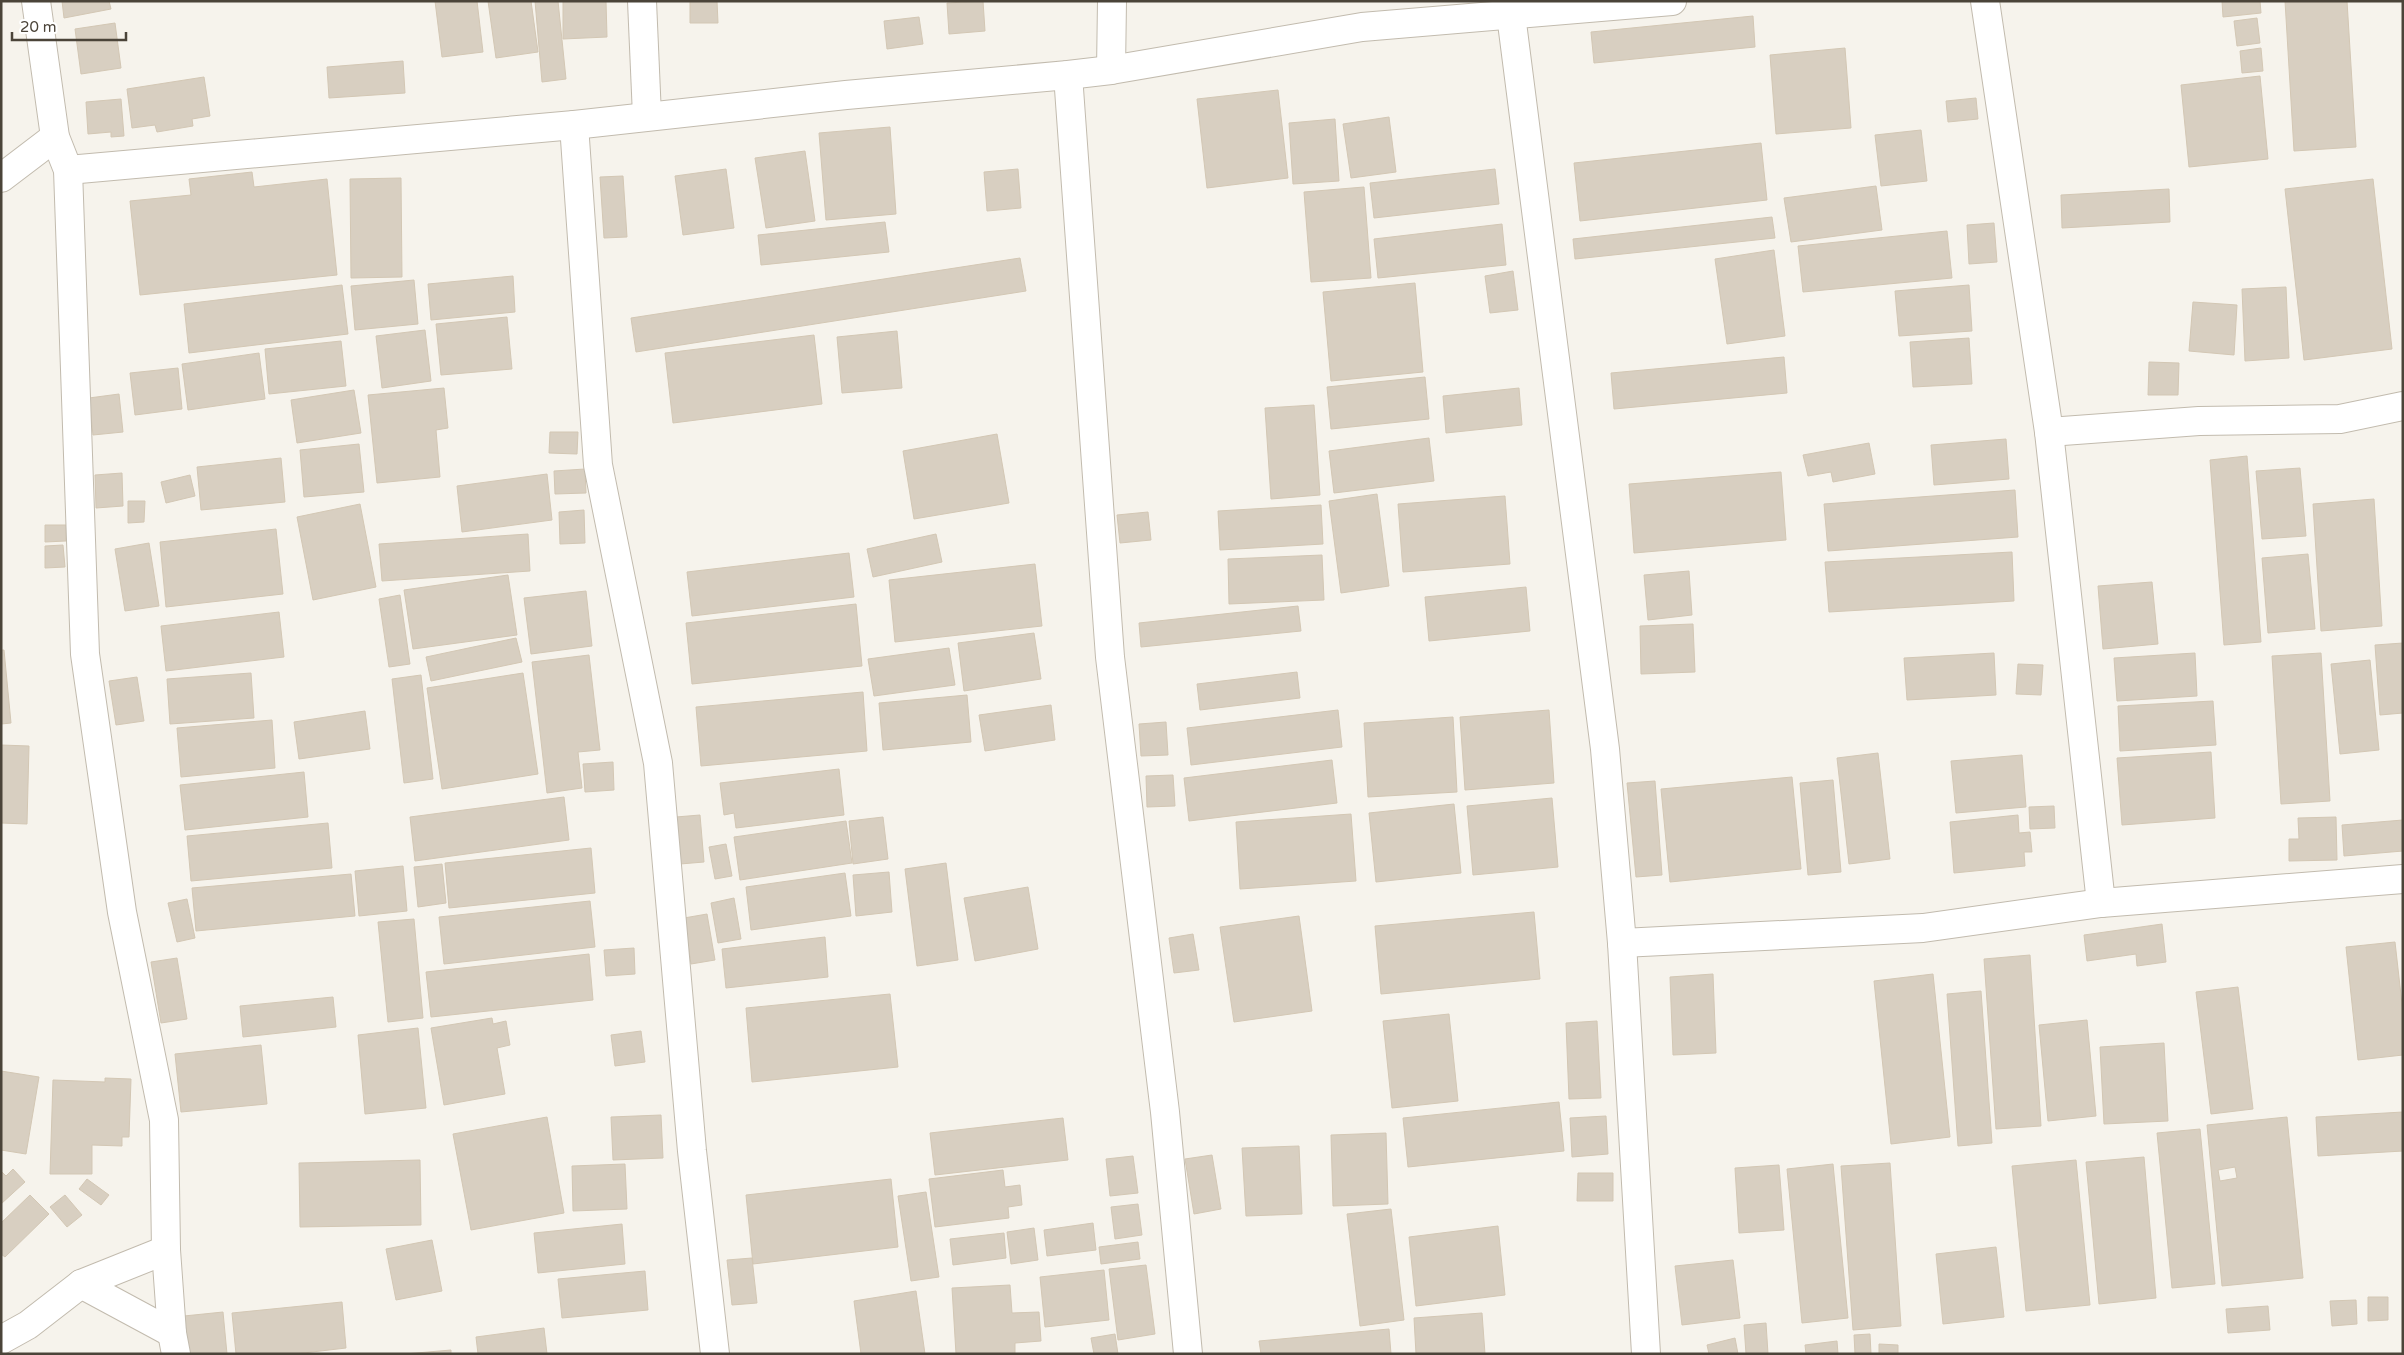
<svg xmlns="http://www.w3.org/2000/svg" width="2404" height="1355" viewBox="0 0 2404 1355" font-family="'Varela Round',sans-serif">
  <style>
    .building { fill: #d8cfc1; stroke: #d3c7b4; fill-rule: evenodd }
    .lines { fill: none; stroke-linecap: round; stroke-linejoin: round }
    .minor-casing { stroke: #c2bbae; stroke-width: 30 }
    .minor { stroke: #fff; stroke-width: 28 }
  </style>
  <rect width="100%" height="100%" fill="#f6f3ec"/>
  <g class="building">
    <polygon points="62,1 109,1 111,9 64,18"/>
    <polygon points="435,1 477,1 483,52 442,57"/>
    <polygon points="488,1 531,1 538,52 496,58"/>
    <polygon points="535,1 558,1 566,79 542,82"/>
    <polygon points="563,1 606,1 607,37 563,39"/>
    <polygon points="690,1 717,1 718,23 690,23"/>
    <polygon points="983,1 985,31 949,34 947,3"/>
    <polygon points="2222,1 2260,1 2261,13 2223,17"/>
    <polygon points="2285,1 2347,1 2356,147 2294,151"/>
    <polygon points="1753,16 1755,47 1594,63 1591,32"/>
    <polygon points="919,17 923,44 887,49 884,21"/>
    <polygon points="2257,18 2260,43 2237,46 2234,21"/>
    <polygon points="115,23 121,68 81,74 75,29"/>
    <polygon points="1845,48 1851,128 1776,134 1770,55"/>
    <polygon points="2261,48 2263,71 2242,73 2240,51"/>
    <polygon points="403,61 405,93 329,98 327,67"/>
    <polygon points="2260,76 2268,159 2189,167 2181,85"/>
    <polygon points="204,77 210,116 192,119 193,126 157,132 155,125 132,128 127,89"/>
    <polygon points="1278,90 1288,178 1207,188 1197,99"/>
    <polygon points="1976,98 1978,119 1948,122 1946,101"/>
    <polygon points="121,99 124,136 111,137 111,132 88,134 86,102"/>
    <polygon points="1389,117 1396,172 1351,178 1343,124"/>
    <polygon points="1335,119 1339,181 1293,184 1289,123"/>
    <polygon points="890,127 896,214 826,220 819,133"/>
    <polygon points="1921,130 1927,181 1881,186 1875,135"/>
    <polygon points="1761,143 1767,200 1580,221 1574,163"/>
    <polygon points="805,151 815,221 766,228 755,158"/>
    <polygon points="726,169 734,228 683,235 675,176"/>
    <polygon points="1018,169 1021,208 987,211 984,172"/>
    <polygon points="1495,169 1499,204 1374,218 1370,183"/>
    <polygon points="252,172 254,187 327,179 337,275 140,295 130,201 191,195 189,179"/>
    <polygon points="623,176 627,237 604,238 600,177"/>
    <polygon points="401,178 402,277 351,278 350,179"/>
    <polygon points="2373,179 2392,349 2304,360 2285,189"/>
    <polygon points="1876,186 1882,230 1791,242 1784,198"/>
    <polygon points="1364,187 1371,278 1311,282 1304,192"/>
    <polygon points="2169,189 2170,222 2062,228 2061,195"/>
    <polygon points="1772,217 1775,238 1575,259 1573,239"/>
    <polygon points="885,222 889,252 761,265 758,235"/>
    <polygon points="1994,223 1997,262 1969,264 1967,225"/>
    <polygon points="1502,224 1506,265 1378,278 1374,239"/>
    <polygon points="1947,231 1952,278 1803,292 1798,246"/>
    <polygon points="1774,250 1785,336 1727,344 1715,259"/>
    <polygon points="1020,258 1026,291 636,352 631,318"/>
    <polygon points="1513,271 1518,310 1490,313 1485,276"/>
    <polygon points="513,276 515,312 431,320 428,284"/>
    <polygon points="414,280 418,324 355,330 351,286"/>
    <polygon points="1415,283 1423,372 1331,381 1323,292"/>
    <polygon points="342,285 348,334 189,353 184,304"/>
    <polygon points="1969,285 1972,331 1899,336 1895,291"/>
    <polygon points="2286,287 2289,358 2245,361 2242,289"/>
    <polygon points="2193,302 2237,305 2234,355 2189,351"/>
    <polygon points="507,317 512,369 441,375 436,324"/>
    <polygon points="425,330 431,381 382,388 376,336"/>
    <polygon points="897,331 902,388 842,393 837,337"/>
    <polygon points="814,335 822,404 673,423 665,353"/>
    <polygon points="1969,338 1972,384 1913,387 1910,342"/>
    <polygon points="341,341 346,386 269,394 265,349"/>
    <polygon points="259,353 265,399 188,410 182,364"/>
    <polygon points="1784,357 1787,393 1614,409 1611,373"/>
    <polygon points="2149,362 2179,363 2178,395 2148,395"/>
    <polygon points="178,368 182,409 135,415 130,373"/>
    <polygon points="1425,377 1429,419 1331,429 1327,387"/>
    <polygon points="444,388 448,428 436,430 440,477 377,483 368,395"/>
    <polygon points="1519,388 1522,425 1446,433 1443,396"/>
    <polygon points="354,390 361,433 297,443 291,400"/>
    <polygon points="119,394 123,432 93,435 89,398"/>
    <polygon points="1314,405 1320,495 1271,499 1265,408"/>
    <polygon points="550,432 578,432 577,454 549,453"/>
    <polygon points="997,434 1009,503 914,519 903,451"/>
    <polygon points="1429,438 1434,481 1334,493 1329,451"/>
    <polygon points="2006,439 2009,479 1934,485 1931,445"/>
    <polygon points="1869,443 1875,474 1833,482 1831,472 1808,476 1803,455"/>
    <polygon points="359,444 364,492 304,497 300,450"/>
    <polygon points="2247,456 2261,642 2224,645 2210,460"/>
    <polygon points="281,458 285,502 201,510 197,467"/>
    <polygon points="2300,468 2306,536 2262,539 2256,471"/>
    <polygon points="585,469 586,493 555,494 554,471"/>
    <polygon points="1781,472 1786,540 1634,553 1629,484"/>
    <polygon points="122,473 123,506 96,508 95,475"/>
    <polygon points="547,474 552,520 462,532 457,486"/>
    <polygon points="190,475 195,496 166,503 161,482"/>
    <polygon points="2015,490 2018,537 1828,551 1824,504"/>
    <polygon points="1377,494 1389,586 1341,593 1329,501"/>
    <polygon points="1505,496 1510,564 1403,572 1398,504"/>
    <polygon points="2374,499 2382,626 2321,631 2313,504"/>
    <polygon points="128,501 145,501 144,522 128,523"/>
    <polygon points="360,504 376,587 313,600 297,517"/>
    <polygon points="1321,505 1323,544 1220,550 1218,511"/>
    <polygon points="584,510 585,543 560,544 559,512"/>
    <polygon points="1148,512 1151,540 1120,543 1117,515"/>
    <polygon points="45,525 66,525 66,541 45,542"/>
    <polygon points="276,529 283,594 166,607 160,542"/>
    <polygon points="528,534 530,571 382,581 379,544"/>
    <polygon points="936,534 942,562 873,577 867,549"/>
    <polygon points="149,543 159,606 125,611 115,549"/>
    <polygon points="63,545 65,567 45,568 45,546"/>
    <polygon points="2012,552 2014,601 1829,612 1825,562"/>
    <polygon points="849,553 854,597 692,616 687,572"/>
    <polygon points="2308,554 2315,629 2268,633 2262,558"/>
    <polygon points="1322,555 1324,600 1229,604 1228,559"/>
    <polygon points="1035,564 1042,626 895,642 889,580"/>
    <polygon points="1689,571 1692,615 1648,620 1644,575"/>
    <polygon points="508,575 517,635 413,649 404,590"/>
    <polygon points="2152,582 2158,644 2103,649 2098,586"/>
    <polygon points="1526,587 1530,631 1429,641 1425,597"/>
    <polygon points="586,591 592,646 531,654 524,598"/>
    <polygon points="400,595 410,664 389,667 379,599"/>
    <polygon points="856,604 862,666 692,684 686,623"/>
    <polygon points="1298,606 1301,631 1141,647 1139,623"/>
    <polygon points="279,612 284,657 166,671 161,626"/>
    <polygon points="1693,624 1695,672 1641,674 1640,626"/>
    <polygon points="1034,633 1041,679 964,691 958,643"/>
    <polygon points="516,638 522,662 431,681 426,657"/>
    <polygon points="2403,643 2403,713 2380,715 2375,645"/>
    <polygon points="949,648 955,685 874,696 868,659"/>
    <polygon points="1,650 4,650 11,723 1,724"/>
    <polygon points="1994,653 1996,695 1907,700 1904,658"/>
    <polygon points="2195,653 2197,696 2117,701 2114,658"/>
    <polygon points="2321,653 2330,801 2281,804 2272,656"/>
    <polygon points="589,655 600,750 578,752 582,788 547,793 532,662"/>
    <polygon points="2370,660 2379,750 2340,754 2331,664"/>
    <polygon points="2018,664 2043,665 2041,695 2016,694"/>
    <polygon points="1297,672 1300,698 1200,710 1197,684"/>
    <polygon points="251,673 254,718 170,724 167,679"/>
    <polygon points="523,673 538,774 442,789 427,688"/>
    <polygon points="421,675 433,779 404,783 392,679"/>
    <polygon points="137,677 144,721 116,725 109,681"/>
    <polygon points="863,692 867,751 701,766 696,707"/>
    <polygon points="967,695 971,742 883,750 879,703"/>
    <polygon points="2213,701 2216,745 2120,751 2118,706"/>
    <polygon points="1051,705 1055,740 985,751 979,715"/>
    <polygon points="1338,710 1342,747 1191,765 1187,728"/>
    <polygon points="1549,710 1554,783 1465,790 1460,717"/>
    <polygon points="365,711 370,749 299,759 294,722"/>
    <polygon points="1453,717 1457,792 1368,797 1364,723"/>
    <polygon points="272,720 275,768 181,777 177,728"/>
    <polygon points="1166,722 1168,755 1141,756 1139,724"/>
    <polygon points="1,745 29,746 27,824 1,823"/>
    <polygon points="2211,752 2215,818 2122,825 2117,758"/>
    <polygon points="1878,753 1890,859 1849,864 1837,758"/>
    <polygon points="2022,755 2026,807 1956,813 1951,761"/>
    <polygon points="1332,760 1337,803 1189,821 1184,778"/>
    <polygon points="613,762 614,790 585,792 583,764"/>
    <polygon points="839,769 844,815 736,828 734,813 724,815 720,783"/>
    <polygon points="304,772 308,817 185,830 180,785"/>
    <polygon points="1173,775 1175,806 1147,807 1146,776"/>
    <polygon points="1792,777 1801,869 1670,882 1661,789"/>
    <polygon points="1833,780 1841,872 1808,875 1800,783"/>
    <polygon points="1655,781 1662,875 1636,877 1627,783"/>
    <polygon points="564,797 569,840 415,861 410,817"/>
    <polygon points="1552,798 1558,867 1473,875 1467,806"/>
    <polygon points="1454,804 1461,873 1376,882 1369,813"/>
    <polygon points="2054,806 2055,828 2030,829 2029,807"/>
    <polygon points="1351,814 1356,881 1240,889 1236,822"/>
    <polygon points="700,815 704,862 680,864 676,817"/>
    <polygon points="2018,815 2019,833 2030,832 2032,852 2024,852 2025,866 1954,873 1950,822"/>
    <polygon points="883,817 888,859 853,864 849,821"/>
    <polygon points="2336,817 2337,860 2289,861 2289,839 2299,839 2298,818"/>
    <polygon points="2403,820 2403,851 2344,856 2342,825"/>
    <polygon points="846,821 852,863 740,880 734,837"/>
    <polygon points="328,823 332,868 191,881 187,836"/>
    <polygon points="726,844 732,876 715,879 709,847"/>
    <polygon points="591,848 595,893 449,908 445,863"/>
    <polygon points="946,863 958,960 917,966 905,869"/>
    <polygon points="442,864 446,903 418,907 414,867"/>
    <polygon points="403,866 407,911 359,916 355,871"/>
    <polygon points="889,872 892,912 856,916 853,875"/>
    <polygon points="845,873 851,916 751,930 746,887"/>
    <polygon points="351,874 355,916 196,931 192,888"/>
    <polygon points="1028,887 1038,949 975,961 964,898"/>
    <polygon points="734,898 741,939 718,943 711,903"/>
    <polygon points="187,899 195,938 177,942 168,903"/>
    <polygon points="590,901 595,947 444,964 439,917"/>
    <polygon points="1534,912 1540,979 1381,994 1375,926"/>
    <polygon points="707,914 715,960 691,964 684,918"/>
    <polygon points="1299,916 1312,1011 1234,1022 1220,927"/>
    <polygon points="414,919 423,1018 388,1022 378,922"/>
    <polygon points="2162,924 2166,962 2137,966 2136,954 2087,961 2084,935"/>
    <polygon points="1193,934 1199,970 1174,973 1169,938"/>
    <polygon points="825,937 828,977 726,988 722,949"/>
    <polygon points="2395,942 2403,1013 2403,1055 2358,1060 2346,947"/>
    <polygon points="634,948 635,974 606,976 604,950"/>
    <polygon points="589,954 593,1000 431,1017 426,972"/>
    <polygon points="2030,955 2041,1126 1996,1129 1984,959"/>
    <polygon points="177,958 187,1019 161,1023 151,962"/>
    <polygon points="1713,974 1716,1053 1673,1055 1670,977"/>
    <polygon points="1933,974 1950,1137 1891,1144 1874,981"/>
    <polygon points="2238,987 2253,1109 2211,1114 2196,992"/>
    <polygon points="1981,991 1992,1143 1958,1146 1947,994"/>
    <polygon points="890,994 898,1067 752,1082 746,1008"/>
    <polygon points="333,997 336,1027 243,1037 240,1006"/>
    <polygon points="1449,1014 1458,1101 1392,1108 1383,1021"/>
    <polygon points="492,1018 493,1024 506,1021 510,1045 497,1048 505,1094 444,1105 431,1028"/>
    <polygon points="2087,1020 2096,1116 2048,1121 2039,1025"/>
    <polygon points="1597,1021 1601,1098 1569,1099 1566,1023"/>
    <polygon points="418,1028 426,1108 365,1114 358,1035"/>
    <polygon points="641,1031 645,1062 615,1066 611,1035"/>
    <polygon points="2164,1043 2168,1121 2104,1124 2100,1047"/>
    <polygon points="261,1045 267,1104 181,1112 175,1054"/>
    <polygon points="1,1071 39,1077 26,1154 1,1150"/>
    <polygon points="105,1078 131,1079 129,1137 122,1137 122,1146 92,1145 92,1174 50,1174 53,1080 105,1082"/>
    <polygon points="1559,1102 1564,1151 1408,1167 1403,1118"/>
    <polygon points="2403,1112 2403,1151 2318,1156 2316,1117"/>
    <polygon points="661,1115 663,1158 613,1160 611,1117"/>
    <polygon points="1606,1116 1608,1154 1572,1157 1570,1118"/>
    <polygon points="547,1117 564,1213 471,1230 453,1134"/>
    <path d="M2287 1117 2303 1278 2222 1286 2207 1125ZM2235 1167 2237 1178 2220 1181 2218 1170Z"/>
    <polygon points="1063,1118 1068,1160 935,1175 930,1133"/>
    <polygon points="2200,1129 2215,1284 2172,1288 2157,1133"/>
    <polygon points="1386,1133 1388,1204 1333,1206 1331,1135"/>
    <polygon points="1299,1146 1302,1214 1246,1216 1242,1148"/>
    <polygon points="1212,1155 1221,1209 1194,1214 1185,1159"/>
    <polygon points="1133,1156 1138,1193 1110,1196 1106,1159"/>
    <polygon points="2144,1157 2156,1298 2099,1304 2086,1162"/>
    <polygon points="420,1160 421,1225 300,1227 299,1163"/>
    <polygon points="2076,1160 2090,1305 2026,1311 2012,1166"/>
    <polygon points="1890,1163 1901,1326 1853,1330 1841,1166"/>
    <polygon points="625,1164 627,1209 573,1211 572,1166"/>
    <polygon points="1833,1164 1848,1318 1802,1323 1787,1169"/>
    <polygon points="1779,1165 1784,1230 1739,1233 1735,1168"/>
    <polygon points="13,1169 25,1182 1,1204 1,1171 6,1176"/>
    <polygon points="1003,1170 1005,1187 1020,1185 1022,1205 1008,1207 1009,1218 935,1227 929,1179"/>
    <polygon points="1578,1173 1613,1173 1613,1201 1577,1201"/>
    <polygon points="87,1179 109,1195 101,1205 79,1189"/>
    <polygon points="891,1179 898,1247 753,1264 746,1195"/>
    <polygon points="926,1192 939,1277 911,1281 898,1196"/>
    <polygon points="30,1195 49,1214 5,1257 1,1254 1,1223"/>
    <polygon points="65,1195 82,1215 67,1227 50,1207"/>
    <polygon points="1138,1204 1142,1235 1115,1239 1111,1207"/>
    <polygon points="1391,1209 1404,1320 1360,1326 1347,1214"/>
    <polygon points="1093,1223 1096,1250 1047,1256 1044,1230"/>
    <polygon points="622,1224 625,1264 538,1273 534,1233"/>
    <polygon points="1498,1226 1505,1295 1416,1306 1409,1237"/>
    <polygon points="1034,1228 1038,1260 1011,1264 1007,1232"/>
    <polygon points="1004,1233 1006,1258 953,1265 950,1239"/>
    <polygon points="432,1240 442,1291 396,1300 386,1249"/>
    <polygon points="1138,1242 1140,1259 1101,1264 1099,1247"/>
    <polygon points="1996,1247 2004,1317 1943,1324 1936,1254"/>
    <polygon points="752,1258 757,1303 732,1305 727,1260"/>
    <polygon points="1733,1260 1740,1318 1682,1325 1675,1266"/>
    <polygon points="1146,1265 1155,1334 1118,1340 1109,1269"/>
    <polygon points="1104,1270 1109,1320 1045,1327 1040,1277"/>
    <polygon points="645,1271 648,1310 562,1318 558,1279"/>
    <polygon points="1010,1285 1012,1313 1039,1312 1041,1341 1015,1343 1015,1354 956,1354 952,1288"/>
    <polygon points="916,1291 925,1354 861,1354 854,1301"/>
    <polygon points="2368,1297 2388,1297 2388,1320 2368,1321"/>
    <polygon points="2356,1300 2357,1324 2332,1326 2330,1301"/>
    <polygon points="342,1302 346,1348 295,1354 236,1354 232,1313"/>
    <polygon points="2268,1306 2270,1330 2228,1333 2226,1309"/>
    <polygon points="223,1312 227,1354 187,1354 184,1316"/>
    <polygon points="1482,1313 1485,1354 1416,1354 1414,1318"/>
    <polygon points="1766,1323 1768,1354 1746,1354 1744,1325"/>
    <polygon points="544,1328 547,1354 478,1354 476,1337"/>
    <polygon points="1389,1329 1391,1354 1261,1354 1259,1341"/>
    <polygon points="1115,1334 1118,1354 1094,1354 1091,1338"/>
    <polygon points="1870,1334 1871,1354 1855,1354 1854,1335"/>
    <polygon points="1735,1338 1738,1354 1709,1354 1707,1345"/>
    <polygon points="1837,1341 1838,1354 1806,1354 1805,1345"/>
    <polygon points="1879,1344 1898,1345 1898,1354 1879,1354"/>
    <polygon points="451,1350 451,1354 405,1354"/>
  </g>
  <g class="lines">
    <g class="minor-casing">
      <g id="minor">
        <polyline points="36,1 55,137 68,170 85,654 122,912 164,1120 166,1250 172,1333 176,1354"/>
        <polyline points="642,1 647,116"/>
        <polyline points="1511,1 1511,15 1605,749 1622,943 1646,1354"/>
        <polyline points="1985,1 2049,432 2101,903"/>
        <polyline points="1111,70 1112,1"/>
        <polyline points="1068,75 1110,657 1165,1112 1188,1354"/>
        <polyline points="574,125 598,465 658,763 692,1151 715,1354"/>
        <polyline points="68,170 574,125 846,95 1068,75 1111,70 1362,27 1672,1"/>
        <polyline points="1,178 55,137"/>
        <polyline points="2049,432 2199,421 2340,419 2403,406"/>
        <polyline points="1622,943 1923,928 2101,903 2403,879"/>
        <polyline points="81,1284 172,1333"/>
        <polyline points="1,1340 28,1325 81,1284 166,1250"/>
      </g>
    </g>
    <use href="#minor" class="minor"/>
  </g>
  <rect width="2404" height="1355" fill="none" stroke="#4b4439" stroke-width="5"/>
  <path d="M12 32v8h114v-8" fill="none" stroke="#4b4439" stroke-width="2.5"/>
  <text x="20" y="32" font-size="15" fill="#4b4439" stroke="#ffffff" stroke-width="4" paint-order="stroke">20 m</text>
</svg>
